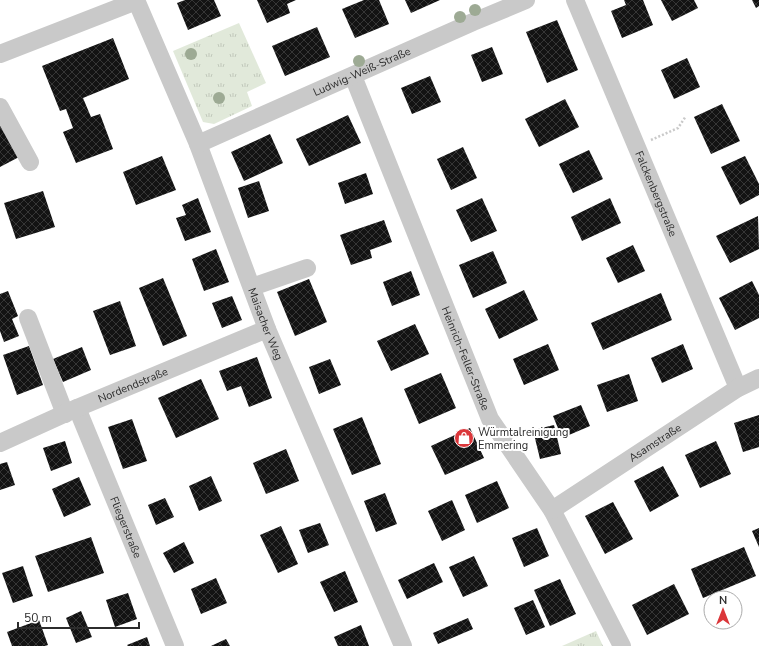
<svg xmlns="http://www.w3.org/2000/svg" width="759" height="646" viewBox="0 0 759 646" font-family="'Nunito Sans',sans-serif">
  <style>
    .grass { fill: url(#grass-tufts) }
    .building { fill: url(#building-cross-hatch) }
    .lines { fill: none; stroke-linecap: round; stroke-linejoin: round }
    .path { stroke: #c9c9c9; stroke-width: 2.5; stroke-dasharray: 2 2; stroke-linecap: butt }
    .minor { stroke: #c9c9c9; stroke-width: 18 }
    .tree { fill: #9daa94 }
    .labels { text-anchor: middle; stroke-width: 4; stroke-linejoin: round; paint-order: stroke }
    .street-label { font-size: 11px; fill: #2c2c2c; stroke: #fff }
    .poi-label { font-size: 11px; fill: #2c2c2c; stroke: #fff; text-anchor: start }
  </style>
  <defs>
    <pattern id="grass-tufts" width="24" height="20" patternUnits="userSpaceOnUse"><rect width="24" height="20" fill="#e1e9da"/><path d="M3 7l-1-3M5 7V3M7 7l1-3M15 17l-1-3M17 17v-4M19 17l1-3" fill="none" stroke="#c1c8bb"/></pattern>
    <pattern id="building-cross-hatch" width="8" height="8" patternUnits="userSpaceOnUse"><rect width="8" height="8" fill="#131313"/><path d="M0 0l8 8M0 8l8-8" fill="none" stroke="#363636"/></pattern>
  </defs>
  <rect width="100%" height="100%" fill="#fff"/>
  <g class="grass">
    <polygon points="239,23 266,83 247,92 252,106 214,124 203,122 173,51"/>
    <polygon points="596,631 603,646 562,646"/>
  </g>
  <g class="building">
    <polygon points="185,0 214,0 221,16 188,30 177,3"/>
    <polygon points="257,0 296,0 287,4 290,13 267,23"/>
    <polygon points="364,0 379,0 389,24 355,38 342,9"/>
    <polygon points="405,0 440,0 411,13"/>
    <polygon points="624,0 643,0 653,25 622,38 611,11 626,5"/>
    <polygon points="661,0 694,0 698,8 672,21"/>
    <polygon points="752,0 759,0 759,6 756,8"/>
    <polygon points="557,20 578,70 547,83 526,32"/>
    <polygon points="317,27 330,57 285,76 272,46"/>
    <polygon points="113,38 129,79 83,98 91,117 100,114 113,149 76,163 63,132 73,128 66,109 60,111 42,66"/>
    <polygon points="492,47 503,74 482,82 471,55"/>
    <polygon points="687,58 700,87 674,99 661,70"/>
    <polygon points="430,76 441,102 412,114 401,88"/>
    <polygon points="565,99 579,127 539,147 525,119"/>
    <polygon points="722,104 740,141 711,154 694,117"/>
    <polygon points="348,115 361,143 309,166 296,139"/>
    <polygon points="0,121 19,157 0,167"/>
    <polygon points="270,134 283,163 244,181 231,152"/>
    <polygon points="463,147 477,178 451,190 437,159"/>
    <polygon points="589,150 603,179 573,193 559,164"/>
    <polygon points="162,156 176,190 136,205 123,172"/>
    <polygon points="745,156 759,184 759,195 740,205 721,167"/>
    <polygon points="366,173 373,194 345,204 338,183"/>
    <polygon points="259,181 269,211 248,218 238,188"/>
    <polygon points="43,191 55,227 16,239 4,203"/>
    <polygon points="198,198 211,232 185,241 176,218 186,215 182,205"/>
    <polygon points="482,198 497,231 471,242 456,210"/>
    <polygon points="610,198 621,223 582,241 571,217"/>
    <polygon points="758,216 759,249 730,263 716,236"/>
    <polygon points="384,220 392,242 370,250 372,258 351,265 340,235"/>
    <polygon points="633,245 645,271 618,283 606,258"/>
    <polygon points="216,249 229,282 204,291 192,259"/>
    <polygon points="493,251 507,283 473,298 459,265"/>
    <polygon points="411,271 420,295 392,306 383,282"/>
    <polygon points="163,278 187,336 163,346 139,288"/>
    <polygon points="309,279 327,322 295,336 277,292"/>
    <polygon points="752,281 759,295 759,318 735,330 719,298"/>
    <polygon points="524,290 538,320 499,339 485,309"/>
    <polygon points="8,291 18,316 12,319 19,336 4,342 0,331 0,294"/>
    <polygon points="661,293 672,320 603,350 591,323"/>
    <polygon points="232,296 242,320 222,328 212,303"/>
    <polygon points="120,301 136,346 110,355 93,311"/>
    <polygon points="415,324 429,354 391,371 377,341"/>
    <polygon points="548,344 559,370 524,385 513,359"/>
    <polygon points="683,344 693,369 662,383 651,358"/>
    <polygon points="29,346 43,385 17,395 3,355"/>
    <polygon points="82,347 91,370 63,382 53,359"/>
    <polygon points="257,357 272,398 249,407 241,386 227,391 219,371"/>
    <polygon points="330,359 341,385 319,394 309,367"/>
    <polygon points="441,373 456,408 419,424 404,389"/>
    <polygon points="629,374 638,401 607,412 597,385"/>
    <polygon points="201,379 219,419 176,438 158,398"/>
    <polygon points="581,405 590,426 562,438 553,416"/>
    <polygon points="759,415 759,447 743,452 734,423"/>
    <polygon points="362,417 381,464 352,475 333,429"/>
    <polygon points="132,419 147,461 123,469 108,427"/>
    <polygon points="554,425 561,454 540,459 533,430"/>
    <polygon points="470,428 484,458 445,475 431,446"/>
    <polygon points="65,441 72,463 51,471 43,448"/>
    <polygon points="716,441 731,474 700,488 685,455"/>
    <polygon points="286,449 299,481 266,494 253,463"/>
    <polygon points="7,462 15,485 0,490 0,464"/>
    <polygon points="663,466 679,496 650,512 634,481"/>
    <polygon points="211,476 222,501 199,511 189,486"/>
    <polygon points="79,477 91,505 64,517 52,489"/>
    <polygon points="497,481 509,508 477,523 465,495"/>
    <polygon points="385,493 397,524 376,532 364,501"/>
    <polygon points="165,498 174,517 156,525 148,505"/>
    <polygon points="452,500 465,530 442,541 428,511"/>
    <polygon points="613,502 633,539 605,554 585,516"/>
    <polygon points="320,523 329,545 308,553 299,530"/>
    <polygon points="281,526 298,564 278,573 260,535"/>
    <polygon points="537,528 549,556 524,567 512,538"/>
    <polygon points="759,528 759,547 752,531"/>
    <polygon points="91,537 104,573 48,592 35,556"/>
    <polygon points="184,542 194,563 174,573 163,553"/>
    <polygon points="744,547 756,576 703,598 691,569"/>
    <polygon points="474,556 488,586 463,597 449,567"/>
    <polygon points="434,563 443,582 407,599 398,580"/>
    <polygon points="23,566 33,596 13,603 2,573"/>
    <polygon points="345,571 358,602 334,612 320,582"/>
    <polygon points="216,578 227,603 201,614 191,589"/>
    <polygon points="560,579 576,614 550,626 534,590"/>
    <polygon points="674,584 689,614 647,635 632,605"/>
    <polygon points="128,593 137,619 115,627 106,600"/>
    <polygon points="533,600 545,627 526,635 514,608"/>
    <polygon points="81,611 92,637 76,643 66,618"/>
    <polygon points="468,618 473,629 438,644 433,633"/>
    <polygon points="39,620 48,645 45,646 12,646 7,632"/>
    <polygon points="361,625 369,646 338,646 334,637"/>
    <polygon points="147,637 150,646 128,646 127,645"/>
    <polygon points="226,639 230,646 211,646"/>
  </g>
  <g class="lines">
    <polyline class="path" points="651,140 678,128 686,116"/>
    <g class="minor">
      <path id="s1" d="M136 0 198 144 267 329 403 646"/>
      <path id="s2" d="M575 0 738 388"/>
      <polyline points="0,54 136,1"/>
      <path id="s3" d="M353 76 490 419 552 510 622 646"/>
      <polyline points="0,107 30,162"/>
      <path id="s4" d="M198 144 473 22 526 0"/>
      <polyline points="252,287 307,268"/>
      <polyline points="28,318 65,414"/>
      <path id="s5" d="M77 408 175 646"/>
      <path id="s6" d="M0 443 77 408 267 329"/>
      <path id="s7" d="M552 510 738 388 759 378"/>
    </g>
  </g>
  <g class="tree">
    <circle cx="475" cy="10" r="6"/>
    <circle cx="460" cy="17" r="6"/>
    <circle cx="191" cy="54" r="6"/>
    <circle cx="359" cy="61" r="6"/>
    <circle cx="219" cy="98" r="6"/>
  </g>
  <defs>
    <g id="shop-disc" transform="scale(1)"><circle r="9.5" fill="#db363a" stroke="#fff"/><path d="M-5-2.5h2.3a2.7 3.5 0 0 1 5.4 0H5L5.5 6h-11ZM-1.5-2.5h3a1.5 2.3 0 0 0-3 0Z" fill="#fff"/></g>
  </defs>
  <g fill-rule="evenodd">
    <use href="#shop-disc" x="464" y="438"/>
  </g>
  <g class="labels">
    <g class="street-label">
      <text dy="4" stroke="none"><textPath href="#s4" startOffset="179">Ludwig-Weiß-Straße</textPath></text>
      <text dy="4" stroke="none"><textPath href="#s2" startOffset="210">Falckenbergstraße</textPath></text>
      <text dy="4" stroke="none"><textPath href="#s1" startOffset="349">Maisacher Weg</textPath></text>
      <text dy="4" stroke="none"><textPath href="#s3" startOffset="304">Heinrich-Feller-Straße</textPath></text>
      <text dy="4" stroke="none"><textPath href="#s6" startOffset="145">Nordendstraße</textPath></text>
      <text dy="4" stroke="none"><textPath href="#s7" startOffset="123">Asamstraße</textPath></text>
      <text dy="4" stroke="none"><textPath href="#s5" startOffset="129">Fliegerstraße</textPath></text>
    </g>
    <g class="poi-label">
      <text x="478" y="436">Würmtalreinigung<tspan x="478" dy="13">Emmering</tspan></text>
    </g>
  </g>
  <g transform="translate(723 610)"><circle r="19" fill="#ffffff" stroke="#ababab"/>
  <path d="M0-3L7 15L0 10L-7 15Z" fill="#db363a"/>
  <text y="-6" font-size="11" font-weight="bold" text-anchor="middle" fill="#2c2c2c">N</text>
  </g>
  <path d="M18 622v6h121v-6" fill="none" stroke="#2c2c2c" stroke-width="2"/>
  <text x="24" y="622" font-size="12" fill="#2c2c2c" stroke="#ffffff" stroke-width="3" paint-order="stroke">50 m</text>
</svg>
